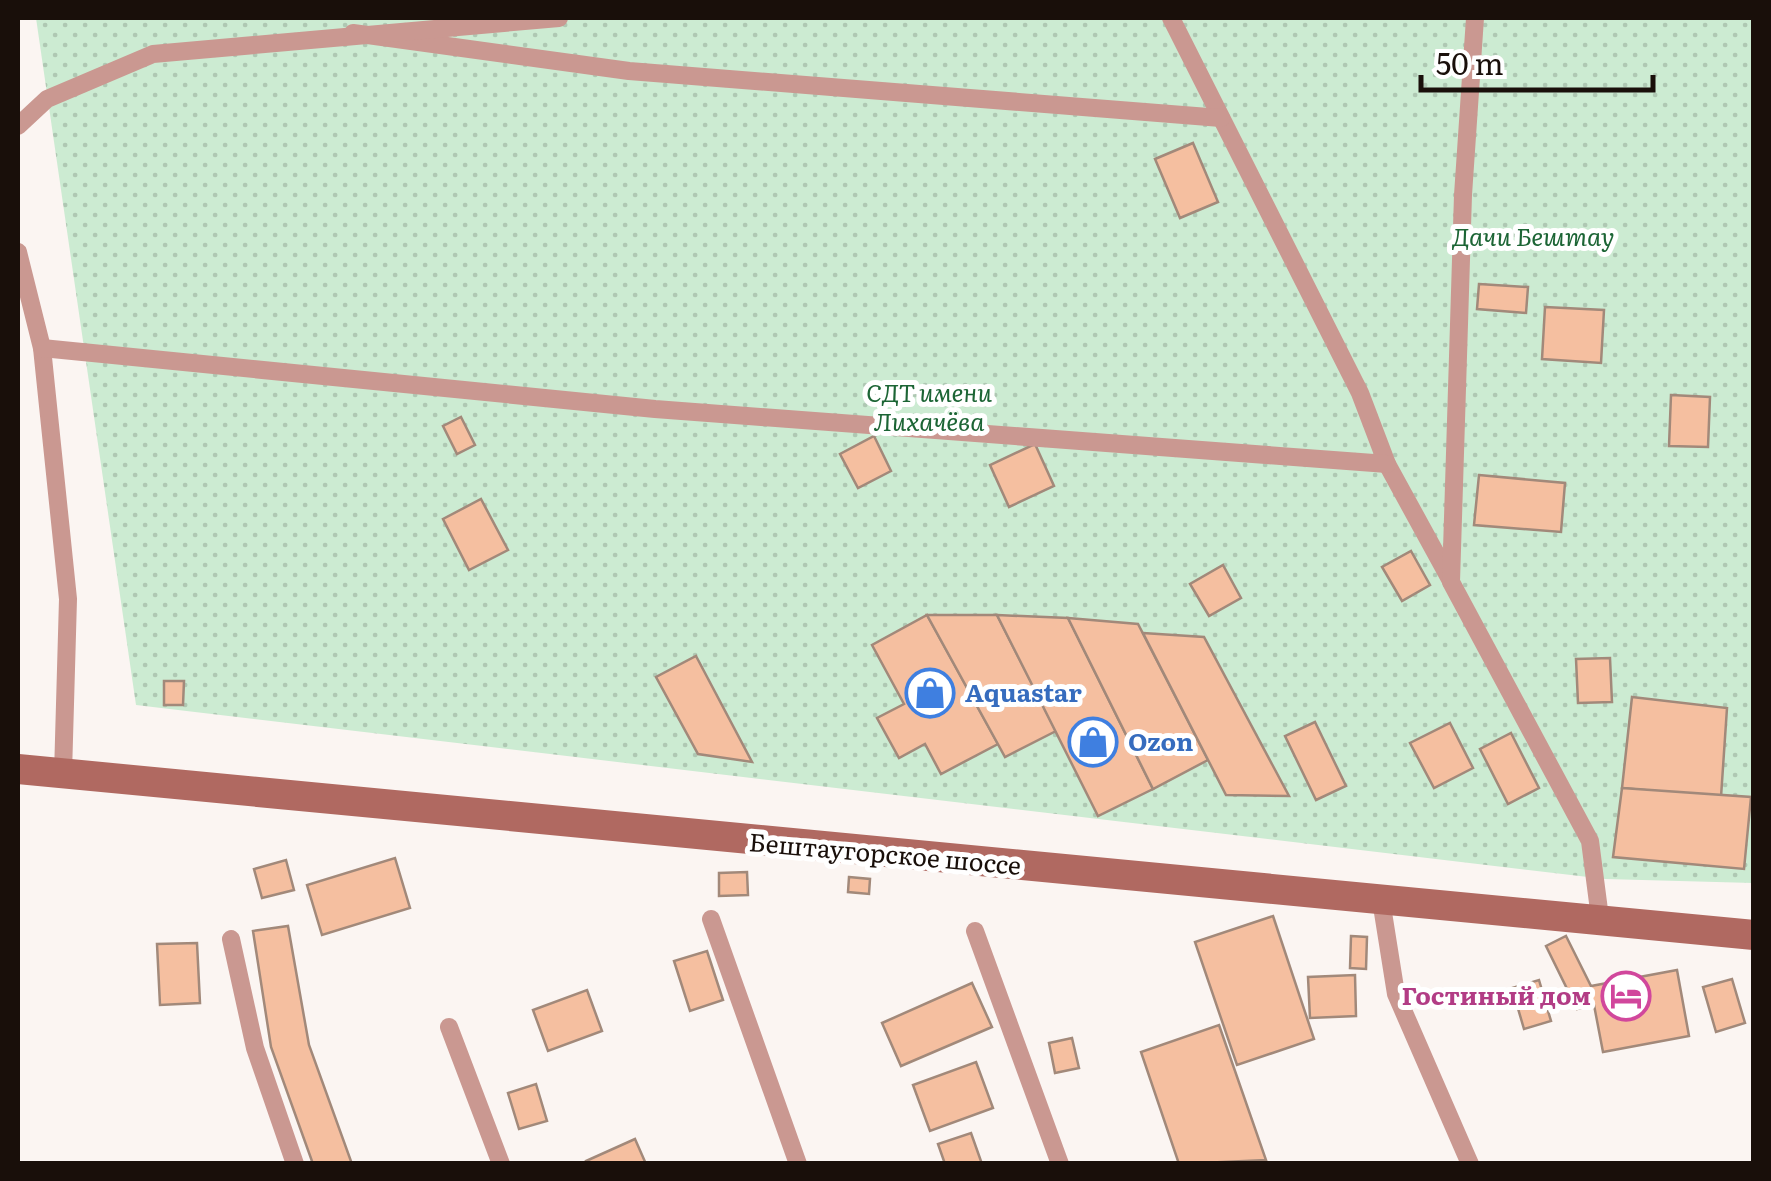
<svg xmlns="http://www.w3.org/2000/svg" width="1771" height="1181" viewBox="0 0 1771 1181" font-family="Literata,serif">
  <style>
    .grass { fill: url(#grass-dots) }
    .building { fill: #f5bfa0; stroke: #a2897a; stroke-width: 2.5 }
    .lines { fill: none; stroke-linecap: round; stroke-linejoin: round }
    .lane { stroke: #ca9891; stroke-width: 18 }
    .secondary { stroke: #b06961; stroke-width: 30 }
    .labels { text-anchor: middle; stroke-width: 10; stroke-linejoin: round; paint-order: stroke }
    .park-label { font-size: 25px; font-style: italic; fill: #1c6535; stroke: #fff }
    .shop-label { font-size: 25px; font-weight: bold; fill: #366cbe; stroke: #fff; text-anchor: start }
    .street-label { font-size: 25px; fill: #190f0a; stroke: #fff }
    .hotel-label { font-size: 25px; font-weight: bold; fill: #b23c85; stroke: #fff; text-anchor: end }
  </style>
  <defs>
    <pattern id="grass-dots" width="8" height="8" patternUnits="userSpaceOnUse" patternTransform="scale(2.5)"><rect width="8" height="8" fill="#ccebd2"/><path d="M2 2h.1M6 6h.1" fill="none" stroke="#afc8b3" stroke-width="1.8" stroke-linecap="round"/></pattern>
  </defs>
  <rect width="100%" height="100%" fill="#fbf5f2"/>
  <polygon class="grass" points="36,18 1753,18 1753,883 1605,879 136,705"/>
  <g class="building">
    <polygon points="1193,143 1218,202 1180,218 1155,159"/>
    <polygon points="1479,284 1528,287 1526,313 1477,309"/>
    <polygon points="1545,307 1604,310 1601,363 1542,359"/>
    <polygon points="1671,395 1710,397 1708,447 1669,446"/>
    <polygon points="461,417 475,445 457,454 443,426"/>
    <polygon points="874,436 891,471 858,488 840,454"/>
    <polygon points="1035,444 1054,486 1009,507 990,465"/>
    <polygon points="1479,475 1565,483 1561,532 1474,525"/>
    <polygon points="481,499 508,550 469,570 443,519"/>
    <polygon points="1411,551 1430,585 1402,601 1382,567"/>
    <polygon points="1223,565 1241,598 1209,616 1190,584"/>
    <polygon points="927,615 998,744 941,774 925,744 899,758 877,718 904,704 872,645"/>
    <polygon points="927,615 997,615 1056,731 1005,757"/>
    <polygon points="997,615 1068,618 1153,789 1098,816"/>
    <polygon points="1068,618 1138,624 1208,760 1153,789"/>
    <polygon points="1143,633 1204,637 1289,796 1226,795"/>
    <polygon points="696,656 752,762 698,754 656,677"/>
    <polygon points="1610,658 1612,702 1578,703 1576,659"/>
    <polygon points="164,681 184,681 183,705 164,705"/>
    <polygon points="1632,697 1727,708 1721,797 1622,788"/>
    <polygon points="1315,722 1346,786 1316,800 1285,736"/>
    <polygon points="1450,723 1473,768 1434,788 1410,743"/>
    <polygon points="1511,733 1539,788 1508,804 1480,749"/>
    <polygon points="1622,788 1751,797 1744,869 1613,857"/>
    <polygon points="395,858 410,908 322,935 307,885"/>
    <polygon points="286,860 294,890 262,898 254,869"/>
    <polygon points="747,872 748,895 719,896 719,873"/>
    <polygon points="849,877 870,879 869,894 848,892"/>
    <polygon points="1273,916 1314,1039 1237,1065 1195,942"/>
    <polygon points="288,926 309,1045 352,1164 313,1164 271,1047 253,931"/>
    <polygon points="1351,936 1367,937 1366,969 1350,968"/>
    <polygon points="1566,936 1591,986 1677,970 1689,1036 1603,1052 1594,1005 1577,1009 1546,946"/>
    <polygon points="197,943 200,1003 160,1005 157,944"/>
    <polygon points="707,951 723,1000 690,1011 674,961"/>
    <polygon points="1355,975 1356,1016 1310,1018 1308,977"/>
    <polygon points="1732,979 1745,1023 1716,1032 1703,987"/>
    <polygon points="1539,980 1551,1021 1524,1029 1512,988"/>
    <polygon points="972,983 992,1027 901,1066 882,1023"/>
    <polygon points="587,990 602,1031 548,1051 533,1010"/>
    <polygon points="1219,1025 1266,1160 1179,1164 1141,1052"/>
    <polygon points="1072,1038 1079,1068 1055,1073 1049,1043"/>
    <polygon points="976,1062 993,1108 930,1131 913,1085"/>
    <polygon points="536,1084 547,1121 519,1129 508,1093"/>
    <polygon points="971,1133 982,1164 945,1164 938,1144"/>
    <polygon points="635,1139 646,1164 587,1164 586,1161"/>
  </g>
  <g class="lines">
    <g class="lane">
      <polyline points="1171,18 1360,393 1387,464 1451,581"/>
      <polyline points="1475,18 1463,195 1451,582 1590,841 1600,918"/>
      <polyline points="353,33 629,71 1221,118"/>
      <polyline points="18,126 47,99 153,54 559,18"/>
      <polyline points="18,252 42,348 68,599 63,774"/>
      <polyline points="42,348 655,409 1387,464"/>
      <polyline points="1381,900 1396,994 1470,1164"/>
      <polyline points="711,919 798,1164"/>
      <polyline points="975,931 1060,1164"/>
      <polyline points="231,939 255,1048 295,1164"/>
      <polyline points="449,1027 501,1164"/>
    </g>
    <polyline class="secondary" points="18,769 1754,935"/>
  </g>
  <defs>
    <g id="shop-ring" transform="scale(2.5)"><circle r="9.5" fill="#fff" stroke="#3f7fe0" stroke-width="1.5"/><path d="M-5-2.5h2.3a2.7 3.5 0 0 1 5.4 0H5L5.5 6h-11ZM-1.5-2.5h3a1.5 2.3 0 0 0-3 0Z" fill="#3f7fe0"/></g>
    <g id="hotel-ring" transform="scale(2.5)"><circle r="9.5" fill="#fff" stroke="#d1479c" stroke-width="1.5"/><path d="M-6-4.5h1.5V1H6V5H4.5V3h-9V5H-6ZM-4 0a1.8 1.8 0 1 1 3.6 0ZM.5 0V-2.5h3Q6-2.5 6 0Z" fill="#d1479c"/></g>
  </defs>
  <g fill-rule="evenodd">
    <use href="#shop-ring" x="930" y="693"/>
    <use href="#shop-ring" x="1093" y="742"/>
    <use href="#hotel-ring" x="1626" y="996"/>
  </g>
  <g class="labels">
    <g class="park-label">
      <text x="1533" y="246">Дачи Бештау</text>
      <text x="929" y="402">СДТ имени<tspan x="929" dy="29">Лихачёва</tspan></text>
    </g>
    <g class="shop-label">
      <text x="965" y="702">Aquastar</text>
      <text x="1128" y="751">Ozon</text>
    </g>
    <g class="street-label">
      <text transform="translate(885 854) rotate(5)" y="9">Бештаугорское шоссе</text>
    </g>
    <g class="hotel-label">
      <text x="1591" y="1005">Гостиный дом</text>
    </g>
  </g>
  <rect width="1771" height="1181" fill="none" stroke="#190f0a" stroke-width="40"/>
  <path d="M1421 75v15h232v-15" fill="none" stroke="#190f0a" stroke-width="5"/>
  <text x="1436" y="75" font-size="30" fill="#190f0a" stroke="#ffffff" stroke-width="8" paint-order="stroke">50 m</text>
</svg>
